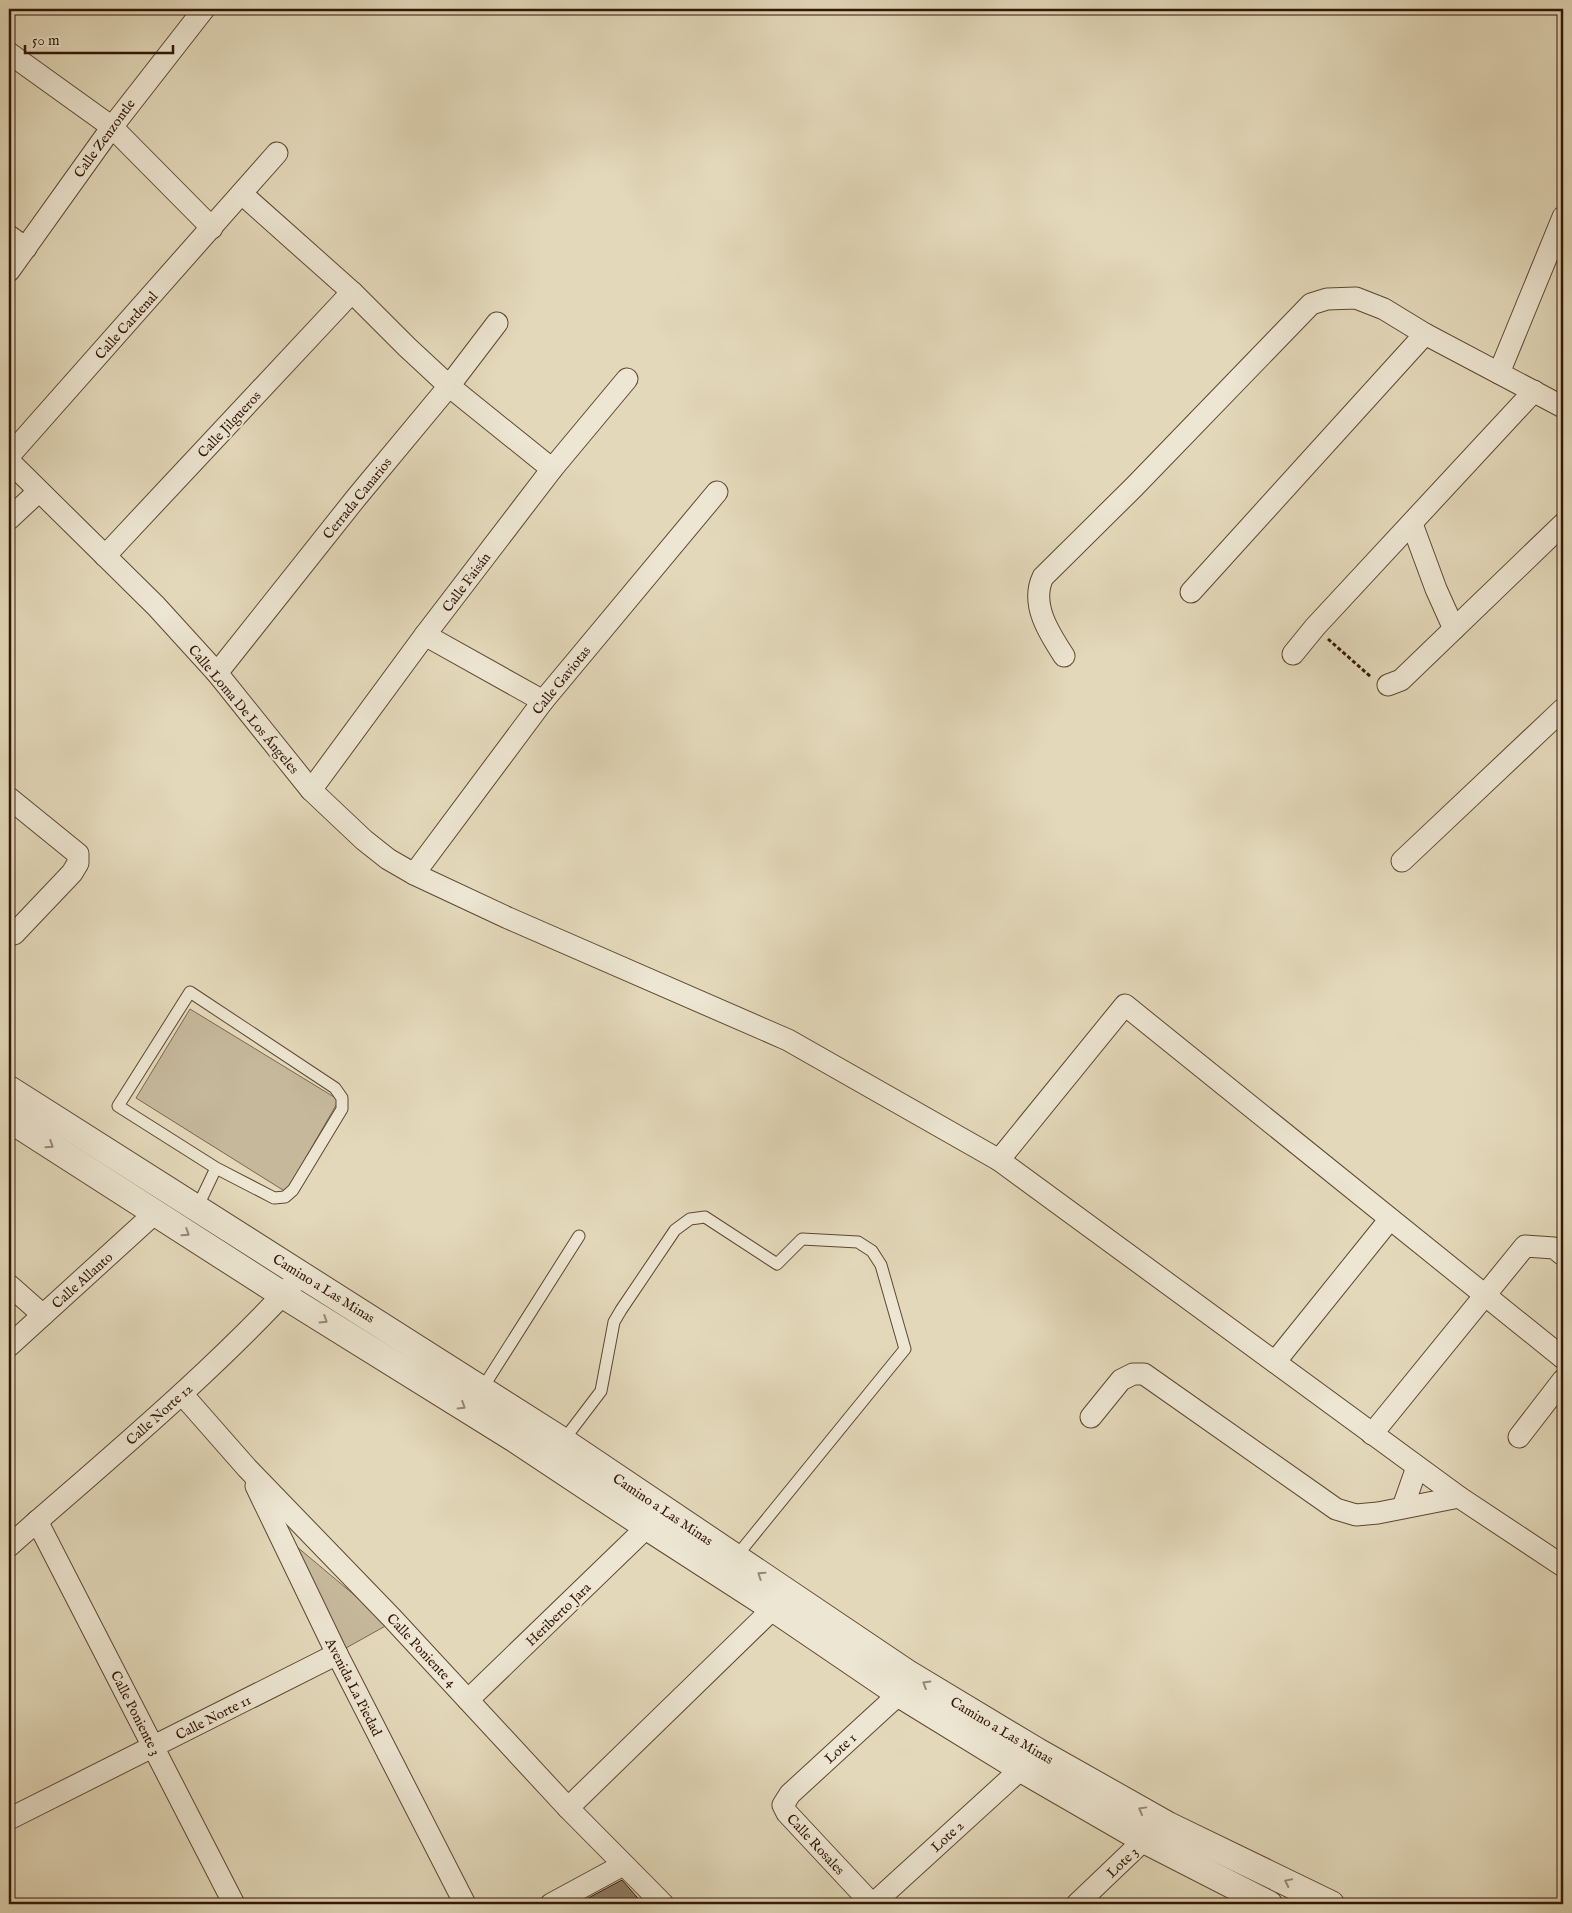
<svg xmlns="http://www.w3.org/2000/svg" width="1572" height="1913" viewBox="0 0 1572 1913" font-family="'IM FELL English',serif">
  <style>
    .green { fill: #c5b89b; stroke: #7c6750 }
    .building { fill: #8f7b63; stroke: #331605 }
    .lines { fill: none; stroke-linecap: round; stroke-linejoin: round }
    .service-casing { stroke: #5f4732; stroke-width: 13 }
    .minor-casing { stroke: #5f4732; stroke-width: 23 }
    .tertiary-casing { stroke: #5f4732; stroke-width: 28 }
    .path { stroke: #331605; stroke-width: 3; stroke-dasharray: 4 2.5; stroke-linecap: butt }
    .service { stroke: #ede6d2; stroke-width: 11 }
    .minor { stroke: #ede6d2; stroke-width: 21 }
    .tertiary { stroke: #ede6d2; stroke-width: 26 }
    .oneway { stroke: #998876 }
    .labels { text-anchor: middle; stroke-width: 4; stroke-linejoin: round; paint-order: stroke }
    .street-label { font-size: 14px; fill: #331605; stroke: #ede6d2 }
  </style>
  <rect width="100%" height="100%" fill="#e3d9ba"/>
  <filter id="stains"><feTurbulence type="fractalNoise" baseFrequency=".004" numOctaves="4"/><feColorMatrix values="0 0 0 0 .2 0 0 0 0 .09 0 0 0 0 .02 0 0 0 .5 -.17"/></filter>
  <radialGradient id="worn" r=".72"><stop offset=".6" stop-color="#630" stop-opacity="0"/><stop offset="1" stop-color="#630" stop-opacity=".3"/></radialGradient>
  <g class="green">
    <polygon points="190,1009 339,1100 286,1192 136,1098"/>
    <polygon points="284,1536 389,1624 346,1648"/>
  </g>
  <polygon class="building" points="622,1880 643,1904 577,1904"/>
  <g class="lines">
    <g class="service-casing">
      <g id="service">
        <polyline points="197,1208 216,1168 118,1106 190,992 335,1088 342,1098 342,1109 293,1190 285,1197 274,1198 216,1168"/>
        <polyline points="482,1389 579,1236"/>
        <polyline points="563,1441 601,1391 614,1322 621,1310 675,1230 690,1219 705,1217 777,1264 802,1239 858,1242 872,1251 881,1265 905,1349 735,1558"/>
      </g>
    </g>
    <g class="minor-casing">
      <g id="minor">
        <polyline points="9,53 112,127 212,228"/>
        <polyline points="242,194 352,292 407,347 449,386 552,469"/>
        <polyline points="9,236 26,248"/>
        <polyline points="9,271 112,127 204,9"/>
        <polyline points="1499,373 1563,217"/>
        <polyline points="9,456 277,153"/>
        <polyline points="9,461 156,606 217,673 311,790 364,840 388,859 414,874 508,918 788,1040 999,1160 1459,1497 1563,1566"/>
        <polyline points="9,519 39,491"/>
        <polyline points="1412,524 1436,589 1454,629"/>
        <polyline points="105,556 352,292"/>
        <polyline points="1191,592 1425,334"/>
        <polyline points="425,635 543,701"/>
        <polyline points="1293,654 1315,627 1534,391"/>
        <path d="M1064 656C1049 633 1030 604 1043 577L1134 487 1311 304 1327 299 1356 298 1384 309 1425 334 1563 407"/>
        <polyline points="217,673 356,498 449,386 497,323"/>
        <polyline points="1388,685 1401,680 1563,524"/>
        <polyline points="311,790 425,635 552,469 627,379"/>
        <polyline points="9,798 78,854 78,863 72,873 14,934 9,935"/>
        <polyline points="1402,861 1563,709"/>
        <polyline points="414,874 543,701 717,492"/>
        <polyline points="999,1160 1125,1005 1563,1358"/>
        <polyline points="9,1285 43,1315"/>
        <polyline points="9,1346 155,1213"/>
        <polyline points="1275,1362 1390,1219"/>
        <polyline points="182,1394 247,1468 392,1618 568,1808 663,1904"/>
        <polyline points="1091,1417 1121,1380 1133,1374 1144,1374 1336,1509 1356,1515 1378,1513 1459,1497"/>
        <polyline points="1372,1434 1525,1246 1554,1248 1563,1255"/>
        <polyline points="1519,1437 1563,1380"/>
        <polyline points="256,1486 337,1654 465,1904"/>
        <polyline points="1403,1507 1417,1467"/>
        <polyline points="37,1521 234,1904"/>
        <path d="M9 1546C109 1458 212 1373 302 1274"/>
        <polyline points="468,1700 647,1527"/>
        <polyline points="568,1808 785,1597"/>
        <polyline points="9,1819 337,1654"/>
        <polyline points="551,1904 623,1865"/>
        <polyline points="872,1904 787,1813 783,1805 790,1794 899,1694"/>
        <polyline points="873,1904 1021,1769"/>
        <polyline points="1077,1904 1144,1840"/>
      </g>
    </g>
    <g class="tertiary-casing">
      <g id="tertiary">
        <polyline points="9,1089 563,1441 909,1674 1037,1751 1168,1825 1331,1904"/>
        <polyline points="9,1119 283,1295 513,1438 647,1527 774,1609 899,1694 1021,1769 1144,1840 1269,1904"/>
      </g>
    </g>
    <polyline class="path" points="1328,639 1371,677"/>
    <use href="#service" class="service"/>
    <use href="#minor" class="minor"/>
    <use href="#tertiary" class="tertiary"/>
  </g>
  <defs><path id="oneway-chevron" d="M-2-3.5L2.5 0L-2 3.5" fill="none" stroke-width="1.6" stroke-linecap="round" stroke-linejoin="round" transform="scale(1.25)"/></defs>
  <g class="oneway">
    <use href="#oneway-chevron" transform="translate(50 1145) rotate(33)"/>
    <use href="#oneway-chevron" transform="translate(186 1233) rotate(33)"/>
    <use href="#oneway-chevron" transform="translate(324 1320) rotate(32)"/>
    <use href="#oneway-chevron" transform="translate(462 1406) rotate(32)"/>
    <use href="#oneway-chevron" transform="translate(761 1575) rotate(-146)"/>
    <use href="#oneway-chevron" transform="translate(926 1684) rotate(-149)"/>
    <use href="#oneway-chevron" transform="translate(1142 1810) rotate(-151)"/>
    <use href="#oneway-chevron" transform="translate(1288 1882) rotate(-154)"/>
  </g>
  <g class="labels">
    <g class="street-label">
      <text transform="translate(104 138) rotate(-54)" y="5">Calle Zenzontle</text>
      <text transform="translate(126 325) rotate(-48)" y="5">Calle Cardenal</text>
      <text transform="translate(229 424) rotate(-47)" y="5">Calle Jilgueros</text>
      <text transform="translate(357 498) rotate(-51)" y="5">Cerrada Canarios</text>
      <text transform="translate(466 582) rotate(-53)" y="5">Calle Faisán</text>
      <text transform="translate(561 680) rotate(-51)" y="5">Calle Gaviotas</text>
      <text transform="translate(244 709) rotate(50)" y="5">Calle Loma De Los Ángeles</text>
      <text transform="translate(82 1280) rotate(-42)" y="5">Calle Allanto</text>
      <text transform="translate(324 1288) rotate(32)" y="5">Camino a Las Minas</text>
      <text transform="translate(159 1414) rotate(-42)" y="5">Calle Norte 12</text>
      <text transform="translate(663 1509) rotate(34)" y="5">Camino a Las Minas</text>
      <text transform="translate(558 1614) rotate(-44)" y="5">Heriberto Jara</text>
      <text transform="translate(422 1650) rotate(47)" y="5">Calle Poniente 4</text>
      <text transform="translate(354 1687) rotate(63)" y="5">Avenida La Piedad</text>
      <text transform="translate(136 1713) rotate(63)" y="5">Calle Poniente 3</text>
      <text transform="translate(213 1717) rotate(-27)" y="5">Calle Norte 11</text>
      <text transform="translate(1002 1730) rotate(31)" y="5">Camino a Las Minas</text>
      <text transform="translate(840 1748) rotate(-43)" y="5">Lote 1</text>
      <text transform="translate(947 1836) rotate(-43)" y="5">Lote 2</text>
      <text transform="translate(816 1844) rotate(47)" y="5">Calle Rosales</text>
      <text transform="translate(1122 1862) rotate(-44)" y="5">Lote 3</text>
    </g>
  </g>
  <rect width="1572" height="1913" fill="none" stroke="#e3d9ba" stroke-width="30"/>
  <rect x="10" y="10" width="1552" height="1893" fill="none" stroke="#331605" stroke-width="2.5"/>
  <rect x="15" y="15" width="1542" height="1883" fill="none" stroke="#331605"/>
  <path d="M25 45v8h148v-8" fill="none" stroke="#331605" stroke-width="2.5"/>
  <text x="32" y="45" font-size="15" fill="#331605" stroke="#ede6d2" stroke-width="4" paint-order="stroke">50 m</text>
  <rect width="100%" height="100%" filter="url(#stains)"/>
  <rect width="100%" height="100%" fill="url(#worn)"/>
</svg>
